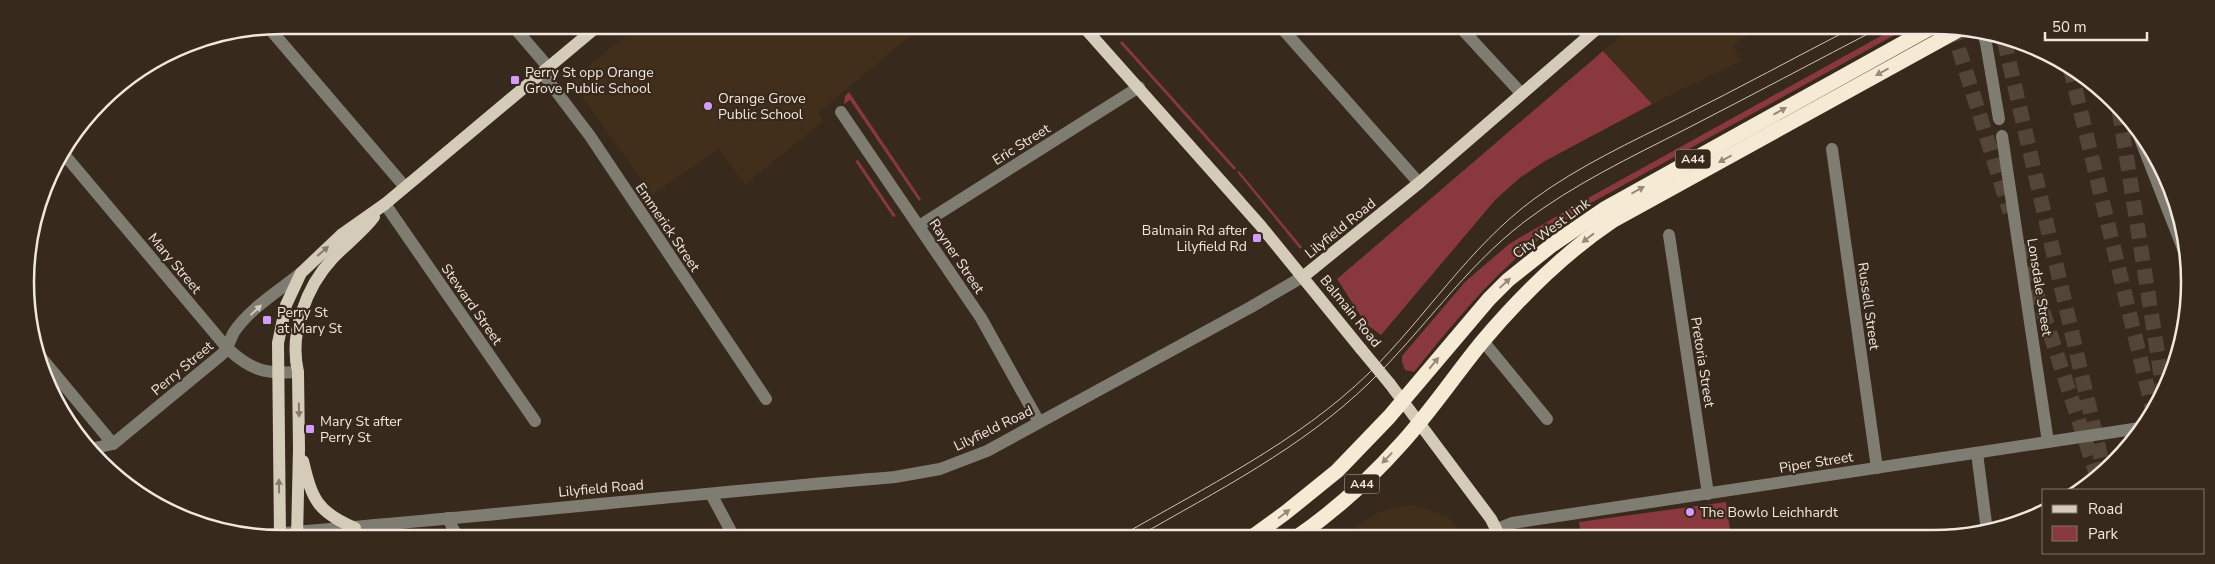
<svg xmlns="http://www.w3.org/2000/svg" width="2215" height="564" viewBox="0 0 2215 564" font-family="'Nunito Sans',sans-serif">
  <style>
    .built { fill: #412e1b }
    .green { fill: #89383e }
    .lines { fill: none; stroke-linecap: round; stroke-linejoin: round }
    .highway-tunnel { stroke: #534638; stroke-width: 15; stroke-dasharray: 15 8; stroke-linecap: butt }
    .minor { stroke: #7f7c72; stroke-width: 12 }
    .major { stroke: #d4ccb9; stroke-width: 12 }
    .highway { stroke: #f5ebd4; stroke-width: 15 }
    .tram { stroke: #cdc3b9; stroke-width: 1 }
    .major-bridge { stroke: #d4ccb9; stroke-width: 12 }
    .oneway { fill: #968a78 }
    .oneway2 { fill: #867a6a }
    .oneway3 { fill: #d4ccc3 }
    .poi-dot { fill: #d29dfd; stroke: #37291b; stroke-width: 2 }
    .labels { text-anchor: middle; stroke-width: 4.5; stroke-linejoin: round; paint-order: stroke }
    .shield { fill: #37291b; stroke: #b9aea4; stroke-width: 1 }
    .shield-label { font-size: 12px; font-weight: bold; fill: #f1e7de }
    .poi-label { font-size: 14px; fill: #f1e7de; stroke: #37291b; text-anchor: start }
    .street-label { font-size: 14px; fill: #f1e7de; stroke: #37291b }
    .rim { fill: none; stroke: #f1e7de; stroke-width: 2.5 }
  </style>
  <rect width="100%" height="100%" fill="#37291b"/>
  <g class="built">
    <polygon points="638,25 922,26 818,113 823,121 745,185 719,149 652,195 571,81"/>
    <polygon points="1631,27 1761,27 1733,45 1741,61 1652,104 1603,51"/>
    <polygon points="1413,505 1447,516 1464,537 1347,537 1360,524 1378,513 1396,507"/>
  </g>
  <g class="green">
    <path d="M1897 27H1909L1591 203C1563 222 1536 240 1511 263 1475 296 1445 334 1414 372L1405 370 1402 362V356L1465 282 1509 244 1581 202Z"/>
    <polygon points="1122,41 1236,168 1234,170 1120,43"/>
    <polygon points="1603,51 1652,104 1545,161 1521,177 1496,199 1381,335 1366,324 1337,279"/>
    <polygon points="849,92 921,199 919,201 850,100 844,104 845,96"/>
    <polygon points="858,160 896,216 893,217 855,161"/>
    <polygon points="1239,171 1302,247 1300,249 1237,172"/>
    <polygon points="1726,502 1731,537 1581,537 1579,522"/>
  </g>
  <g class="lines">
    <g class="highway-tunnel">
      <polyline points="1952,27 2010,212"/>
      <polyline points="2004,40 2104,471"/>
      <polyline points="2070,67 2153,411"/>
      <polyline points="2119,110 2164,394"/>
      <polyline points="2021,245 2097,476"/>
    </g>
    <g class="minor">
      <polyline points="512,25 549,68"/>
      <polyline points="1280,26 1419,183"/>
      <polyline points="1460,27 1521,93"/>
      <polyline points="269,28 405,187"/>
      <polyline points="1983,33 1986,43 1999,119"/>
      <polyline points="543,74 590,136 766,399"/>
      <polyline points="841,112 981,318 1039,422"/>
      <polyline points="2134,123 2184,251"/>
      <polyline points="2002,136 2048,442"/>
      <polyline points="1832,149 1877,468"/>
      <path d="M63 153 228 349C252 371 266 374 298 372"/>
      <polyline points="385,204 535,421"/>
      <polyline points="919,226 1139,87"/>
      <polyline points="1669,235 1708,494"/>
      <polyline points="1483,341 1547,419"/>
      <polyline points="34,349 113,444"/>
      <path d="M90 449 113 444 221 355C229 348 229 341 234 332 250 308 279 291 301 273"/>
      <polyline points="1977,453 1987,531"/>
      <polyline points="711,494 734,537"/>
      <polyline points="448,518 457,537"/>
      <polyline points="1497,529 1512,523 2140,428"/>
      <path d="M246 536C463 519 678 495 895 477L940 469 987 451 1251 307 1304 276"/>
    </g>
    <g class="major">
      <polyline points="1083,26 1260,225 1361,349"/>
      <polyline points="1304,276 1419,183 1599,27"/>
      <polyline points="1390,384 1491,519 1500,537"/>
      <path d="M303 461C312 499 317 512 355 528"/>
      <polyline points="280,537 278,343 286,305 301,273 341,235 385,204 599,25"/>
      <path d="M297 537 299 449 298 372C289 333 306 287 333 258 346 244 362 233 374 217"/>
    </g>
    <g class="highway">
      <polyline points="1252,537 1285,513 1337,471 1389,417 1489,299 1508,280 1552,245 1606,208 1932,27"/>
      <path d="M1297 537C1336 510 1371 478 1402 443 1431 411 1455 375 1482 342 1520 297 1563 254 1612 221L1964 27"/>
    </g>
    <g class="tram">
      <path d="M1119 537C1205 487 1297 443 1369 373 1426 317 1469 247 1534 199 1579 166 1631 142 1681 117 1739 88 1796 57 1854 27"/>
      <path d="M1137 537C1217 491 1302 448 1369 383 1423 331 1464 268 1524 222 1574 184 1631 157 1686 129 1752 95 1816 61 1881 27"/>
    </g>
    <polyline class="major-bridge" points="1361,349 1390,384"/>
  </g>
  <defs><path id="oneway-solid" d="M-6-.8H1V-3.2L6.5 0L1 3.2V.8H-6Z" transform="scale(1.25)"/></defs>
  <g class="oneway">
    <use href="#oneway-solid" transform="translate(1882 72) rotate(151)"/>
    <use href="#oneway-solid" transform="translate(1780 111) rotate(-29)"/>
    <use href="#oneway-solid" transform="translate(1725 159) rotate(151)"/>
    <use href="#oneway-solid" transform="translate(1638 190) rotate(-29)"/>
    <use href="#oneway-solid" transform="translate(1588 238) rotate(142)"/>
    <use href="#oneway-solid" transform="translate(1505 283) rotate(-43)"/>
    <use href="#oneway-solid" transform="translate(1434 363) rotate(-50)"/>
    <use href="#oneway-solid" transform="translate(1387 458) rotate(134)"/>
    <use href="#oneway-solid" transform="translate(1284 514) rotate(-37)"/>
  </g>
  <g class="oneway2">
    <use href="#oneway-solid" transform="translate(323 251) rotate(-41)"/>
    <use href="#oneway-solid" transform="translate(299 410) rotate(89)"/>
    <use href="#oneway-solid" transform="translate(279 486) rotate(-91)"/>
  </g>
  <use class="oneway3" href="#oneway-solid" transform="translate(256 310) rotate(-43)"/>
  <g class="poi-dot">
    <rect x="510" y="75" width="10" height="10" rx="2.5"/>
    <circle cx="708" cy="106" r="5"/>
    <rect x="1252" y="233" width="10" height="10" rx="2.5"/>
    <rect x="262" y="315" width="10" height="10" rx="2.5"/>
    <rect x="305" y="424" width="10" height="10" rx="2.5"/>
    <circle cx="1690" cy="512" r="5"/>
  </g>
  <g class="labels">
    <g class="shield">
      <rect x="1675.5" y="149.5" width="35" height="19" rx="4"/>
      <rect x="1344.5" y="474.5" width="35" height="19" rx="4"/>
    </g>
    <g class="shield-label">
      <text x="1693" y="163">A44</text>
      <text x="1362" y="488">A44</text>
    </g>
    <g class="poi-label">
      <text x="525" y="77">Perry St opp Orange<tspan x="525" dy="16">Grove Public School</tspan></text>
      <text x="718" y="103">Orange Grove<tspan x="718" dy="16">Public School</tspan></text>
      <text x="1247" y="235" text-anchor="end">Balmain Rd after<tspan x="1247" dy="16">Lilyfield Rd</tspan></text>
      <text x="277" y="317">Perry St<tspan x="277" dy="16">at Mary St</tspan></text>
      <text x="320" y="426">Mary St after<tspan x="320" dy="16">Perry St</tspan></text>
      <text x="1700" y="517">The Bowlo Leichhardt</text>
    </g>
    <g class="street-label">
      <text transform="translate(1021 144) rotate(-32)" y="5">Eric Street</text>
      <text transform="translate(668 227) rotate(56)" y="5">Emmerick Street</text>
      <text transform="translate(1340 228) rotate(-39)" y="5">Lilyfield Road</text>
      <text transform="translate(1551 228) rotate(-36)" y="5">City West Link</text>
      <text transform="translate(957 256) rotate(56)" y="5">Rayner Street</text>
      <text transform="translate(175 263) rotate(50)" y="5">Mary Street</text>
      <text transform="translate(2040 287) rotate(81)" y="5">Lonsdale Street</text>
      <text transform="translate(472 304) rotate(55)" y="5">Steward Street</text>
      <text transform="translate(1869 306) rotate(82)" y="5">Russell Street</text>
      <text transform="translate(1351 311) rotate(51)" y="5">Balmain Road</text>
      <text transform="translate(1703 362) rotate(81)" y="5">Pretoria Street</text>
      <text transform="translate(182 368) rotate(-40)" y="5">Perry Street</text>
      <text transform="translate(993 428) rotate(-26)" y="5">Lilyfield Road</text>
      <text transform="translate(1816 462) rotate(-9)" y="5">Piper Street</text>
      <text transform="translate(601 488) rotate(-5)" y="5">Lilyfield Road</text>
    </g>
  </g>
  <path d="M0 0H2215V564H0ZM282 34H1933A248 248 0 0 1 2181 282V282A248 248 0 0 1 1933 530H282A248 248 0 0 1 34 282V282A248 248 0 0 1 282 34Z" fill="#37291b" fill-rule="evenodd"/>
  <path class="rim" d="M282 34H1933A248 248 0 0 1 2181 282V282A248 248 0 0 1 1933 530H282A248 248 0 0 1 34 282V282A248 248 0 0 1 282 34Z"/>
  <rect x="2042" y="489" width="162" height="65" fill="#37291b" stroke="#817569"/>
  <rect x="2052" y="505" width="25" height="8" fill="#d4ccb9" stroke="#817569"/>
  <text x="2088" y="514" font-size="15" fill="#f1e7de">Road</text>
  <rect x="2052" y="526" width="25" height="15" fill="#89383e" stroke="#817569"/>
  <text x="2088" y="539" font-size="15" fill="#f1e7de">Park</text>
  <path d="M2045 32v8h102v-8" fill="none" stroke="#f1e7de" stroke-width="2.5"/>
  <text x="2052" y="32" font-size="15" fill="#f1e7de" stroke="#37291b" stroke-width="4" paint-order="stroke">50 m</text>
</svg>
